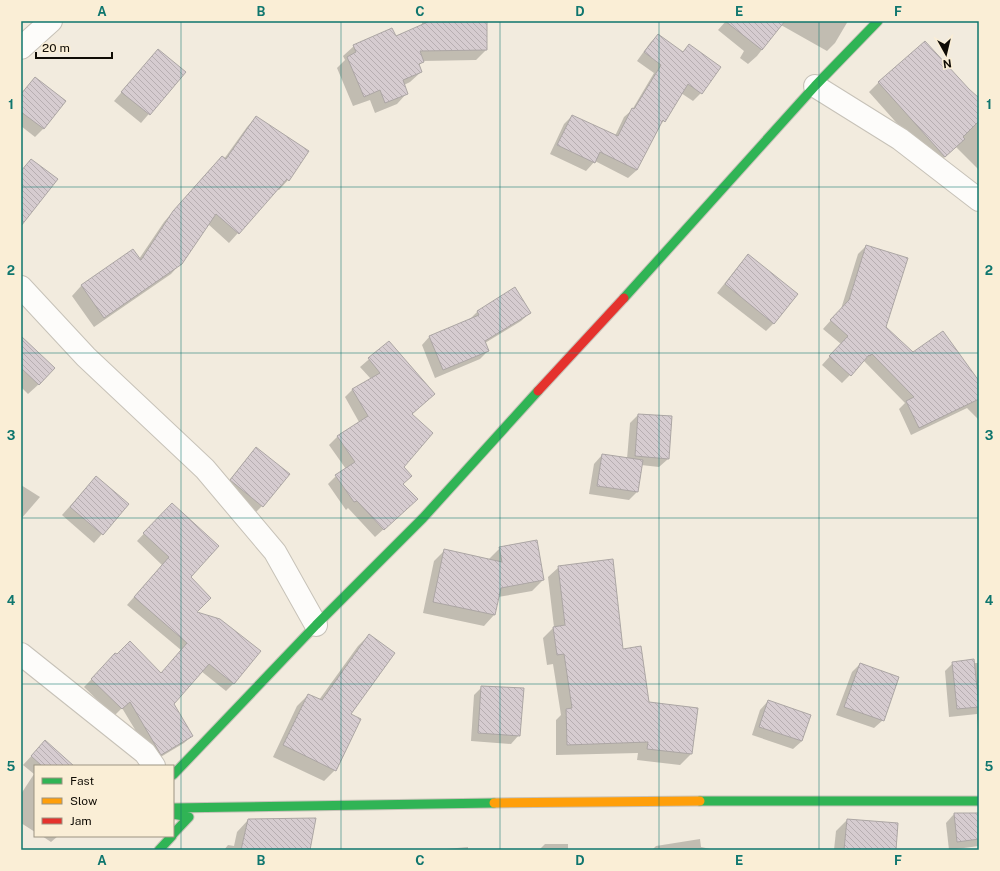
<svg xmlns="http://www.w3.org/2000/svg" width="1000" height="871" viewBox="0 0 1000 871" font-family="'Public Sans',sans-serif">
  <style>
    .shadow { fill: #0003 }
    .building { fill: url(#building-back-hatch); stroke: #aca6a4 }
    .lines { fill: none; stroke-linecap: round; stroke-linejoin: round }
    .street-casing { stroke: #c7c2b8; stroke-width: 24 }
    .fast-casing { stroke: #c7c2b8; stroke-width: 11 }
    .slow-casing { stroke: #c7c2b8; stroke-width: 11 }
    .jam-casing { stroke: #c7c2b8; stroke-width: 11 }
    .street { stroke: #fdfcfa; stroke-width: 22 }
    .fast { stroke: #30b455; stroke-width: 9 }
    .slow { stroke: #ff9f0a; stroke-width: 9 }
    .jam { stroke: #e5322d; stroke-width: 9 }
    .grid { fill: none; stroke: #0f766e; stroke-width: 1; stroke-opacity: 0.55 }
    .neatline { fill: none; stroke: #0f766e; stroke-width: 1.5 }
    .grid-label { font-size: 13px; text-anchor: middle; font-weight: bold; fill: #0f766e }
  </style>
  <defs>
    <pattern id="building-back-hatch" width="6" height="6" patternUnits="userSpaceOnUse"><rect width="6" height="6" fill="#d6ccd0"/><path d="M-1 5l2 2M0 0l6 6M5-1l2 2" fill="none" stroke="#b7aeb1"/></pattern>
  </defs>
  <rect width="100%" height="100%" fill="#f2ebde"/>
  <g class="shadow">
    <polygon points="422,21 486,21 486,50 476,60 423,61 418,66 421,72 410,82 404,85 407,93 397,104 375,113 370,100 353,106 337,68 345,60 343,56 354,46 396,37 422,26"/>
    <polygon points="726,21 848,21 835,43 827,51 781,25 757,56 748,64 740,58 744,51 718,30"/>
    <polygon points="658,35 682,53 689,46 701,93 693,101 681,93 664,121 658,126 637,170 628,178 595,161 586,171 550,154 564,124 572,116 615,136 624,117 632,110 654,73 637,61 650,43"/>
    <polygon points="158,50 185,72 141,123 114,101"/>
    <polygon points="35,78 64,101 43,129 35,137 21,126 21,94"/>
    <polygon points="879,82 979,100 979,170 956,147 935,166 869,92"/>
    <polygon points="256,117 288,180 279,190 277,189 229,243 208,224 181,263 171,274 94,327 72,296 81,286 133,250 139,259 164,222 212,167 222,157 224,159 247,127"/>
    <polygon points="866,246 885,327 913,353 979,383 979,420 967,408 911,435 899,409 905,403 864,361 842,383 822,365 841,344 823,329 841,309 858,254"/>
    <polygon points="749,255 774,323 766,331 717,293 740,264"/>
    <polygon points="515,289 530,313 521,321 485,343 488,351 480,359 435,378 422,345 430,336 469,320 477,312"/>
    <polygon points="21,338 39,384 28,394 21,387"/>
    <polygon points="389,342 434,394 411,415 403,467 402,484 408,507 375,537 348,508 346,510 328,484 336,476 346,469 329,445 337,437 359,422 345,397 353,389 371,379 360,367"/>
    <polygon points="638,415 668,459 659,467 641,465 637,492 629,500 589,494 594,464 602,455 627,459 630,423"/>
    <polygon points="256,449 262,506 254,514 223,488 248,457"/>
    <polygon points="21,485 40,497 21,519"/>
    <polygon points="88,486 128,504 94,543 62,515"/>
    <polygon points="165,511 189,577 196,612 234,683 226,691 201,671 173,704 192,736 184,743 154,761 122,708 114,716 84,687 115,655 161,674 181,650 127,605 162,565 137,541"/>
    <polygon points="500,548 543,580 532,591 498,597 494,615 484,626 423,613 434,561 445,550 488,560"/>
    <polygon points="559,567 622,650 648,703 691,754 680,765 637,760 638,753 556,755 556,720 561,715 553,664 547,665 543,638 554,627 548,577"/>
    <polygon points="369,635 335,770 324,781 273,757 297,706 308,695 319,700 358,646"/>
    <polygon points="953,663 979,663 979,745 977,714 949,717 945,671"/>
    <polygon points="860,664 883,720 874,728 836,715 852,672"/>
    <polygon points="482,687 519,735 511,744 471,741 474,695"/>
    <polygon points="768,701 802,741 793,749 752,735 760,710"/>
    <polygon points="37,750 69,766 35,766 35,832 21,823 21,794 34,774 23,765"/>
    <polygon points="954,814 979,814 979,846 949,850 946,823"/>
    <polygon points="248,820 309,850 224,850 228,845 234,846 237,832"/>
    <polygon points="847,820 895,850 834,850 836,831"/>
    <polygon points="42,836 58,836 51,842"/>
    <polygon points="700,839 701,847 715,850 652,850 656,846"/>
    <polygon points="545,844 568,844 568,850 539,850"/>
    <polygon points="468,847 468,850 436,850"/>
  </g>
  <g class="building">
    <polygon points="430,21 487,21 487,50 420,51 424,62 419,64 422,72 403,80 408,94 385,103 380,90 364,97 347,57 356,52 353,45 392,28 396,36"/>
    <polygon points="725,21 785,21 762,50"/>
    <polygon points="658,34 683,52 689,44 721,67 702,94 688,84 665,122 663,120 637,170 600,152 595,163 557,145 572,115 618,136 632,108 634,109 661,65 644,52"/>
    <polygon points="925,41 969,89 979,98 979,121 963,137 965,139 945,157 878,82"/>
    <polygon points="158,49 186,72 150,115 121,92"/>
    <polygon points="35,77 66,101 44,129 21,112 21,94"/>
    <polygon points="256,116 309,151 289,181 287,179 239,234 216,214 182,264 104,318 81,285 133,249 141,260 173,211 222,156 226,159"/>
    <polygon points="31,159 58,179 21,226 21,171"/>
    <polygon points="866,245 908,258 886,327 913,352 943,331 979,381 979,399 919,428 906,401 914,397 872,354 870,356 869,355 851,376 829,356 848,336 830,320 849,300"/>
    <polygon points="748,254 798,294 774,324 725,284"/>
    <polygon points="515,287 531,313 485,341 489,351 443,370 429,336 479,315 477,311"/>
    <polygon points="21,336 55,368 39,385 21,368"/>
    <polygon points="389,341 435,394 412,414 433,433 404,467 412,476 403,484 418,499 384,530 357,501 354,502 335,475 355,462 337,436 368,416 352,389 380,373 368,358"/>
    <polygon points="638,414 672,416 669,459 635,456"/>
    <polygon points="256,447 290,474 263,507 230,480"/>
    <polygon points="602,454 643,460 638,492 597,486"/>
    <polygon points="96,476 129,504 103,535 70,507"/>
    <polygon points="172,503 219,546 191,577 211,598 197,612 220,619 261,651 234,684 209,664 174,704 193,736 161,755 130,702 122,709 91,679 115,653 117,654 130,641 161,673 187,643 134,597 169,557 143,533"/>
    <polygon points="537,540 544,580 501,588 495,615 433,602 444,549 502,562 499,547"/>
    <polygon points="613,559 623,649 641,646 649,702 698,708 692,754 647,749 648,742 567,745 566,709 572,708 564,654 557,655 553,627 565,625 558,566"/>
    <polygon points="369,634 395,653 351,714 361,719 336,771 283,745 308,694 322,700"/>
    <polygon points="974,659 979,707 957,709 952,662"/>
    <polygon points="860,663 899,677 884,721 844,707"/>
    <polygon points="481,686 524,688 520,736 478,733"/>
    <polygon points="768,700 811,715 802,741 759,727"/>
    <polygon points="45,740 74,766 42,766 31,756"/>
    <polygon points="954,813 979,813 979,839 957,842"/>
    <polygon points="316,818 310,850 241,850 248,819"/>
    <polygon points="847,819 898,823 896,850 844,850"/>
  </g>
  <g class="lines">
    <g class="street-casing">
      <g id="street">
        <polyline points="21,48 51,21"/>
        <polyline points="815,86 900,139 979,200"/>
        <polyline points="21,287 86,357 205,469 275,552 316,625"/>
        <polyline points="21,654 145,753 154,766"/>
      </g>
    </g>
    <g class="fast-casing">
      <g id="fast">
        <polyline points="624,298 815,86 878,21"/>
        <polyline points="173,775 316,625 423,518 538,391"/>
        <polyline points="700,801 979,801"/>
        <polyline points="173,808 494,803"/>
        <polyline points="173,814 189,817 173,834"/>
        <polyline points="159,850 172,836"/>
      </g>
    </g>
    <g class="slow-casing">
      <polyline id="slow" points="494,803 700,801"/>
    </g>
    <g class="jam-casing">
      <polyline id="jam" points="538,391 624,298"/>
    </g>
    <use href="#street" class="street"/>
    <use href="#fast" class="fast"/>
    <use href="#slow" class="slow"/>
    <use href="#jam" class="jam"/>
  </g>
  <path class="grid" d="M181 21V850M341 21V850M500 21V850M659 21V850M819 21V850M21 187H979M21 353H979M21 518H979M21 684H979"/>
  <rect width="1000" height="871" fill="none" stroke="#faeed6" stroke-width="44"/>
  <rect x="34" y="765" width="140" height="72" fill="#faeed6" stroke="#9c9482"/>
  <rect x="42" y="778" width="20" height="6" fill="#30b455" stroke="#9c9482"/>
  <text x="70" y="785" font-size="12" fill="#100c05">Fast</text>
  <rect x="42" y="798" width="20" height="6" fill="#ff9f0a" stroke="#9c9482"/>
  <text x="70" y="805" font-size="12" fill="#100c05">Slow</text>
  <rect x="42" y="818" width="20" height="6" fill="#e5322d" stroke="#9c9482"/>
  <text x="70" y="825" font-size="12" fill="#100c05">Jam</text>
  <g transform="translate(946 54) rotate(172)" stroke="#faeed6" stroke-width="3" paint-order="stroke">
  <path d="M0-3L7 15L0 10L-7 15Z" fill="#100c05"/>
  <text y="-6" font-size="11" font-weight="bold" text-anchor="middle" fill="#100c05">N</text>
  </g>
  <path d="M36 52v6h76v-6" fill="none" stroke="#100c05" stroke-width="2"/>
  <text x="42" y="52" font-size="12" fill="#100c05" stroke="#faeed6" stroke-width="3" paint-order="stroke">20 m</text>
  <rect x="22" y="22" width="956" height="827" class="neatline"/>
  <g class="grid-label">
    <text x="102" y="16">A</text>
    <text x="261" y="16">B</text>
    <text x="420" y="16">C</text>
    <text x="580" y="16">D</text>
    <text x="739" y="16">E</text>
    <text x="898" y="16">F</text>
    <text x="11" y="109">1</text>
    <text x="989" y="109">1</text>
    <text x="11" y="275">2</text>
    <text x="989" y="275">2</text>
    <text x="11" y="440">3</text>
    <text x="989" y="440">3</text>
    <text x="11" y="605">4</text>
    <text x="989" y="605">4</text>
    <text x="11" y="771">5</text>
    <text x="989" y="771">5</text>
    <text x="102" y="865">A</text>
    <text x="261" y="865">B</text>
    <text x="420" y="865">C</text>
    <text x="580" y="865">D</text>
    <text x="739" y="865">E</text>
    <text x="898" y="865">F</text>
  </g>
</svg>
